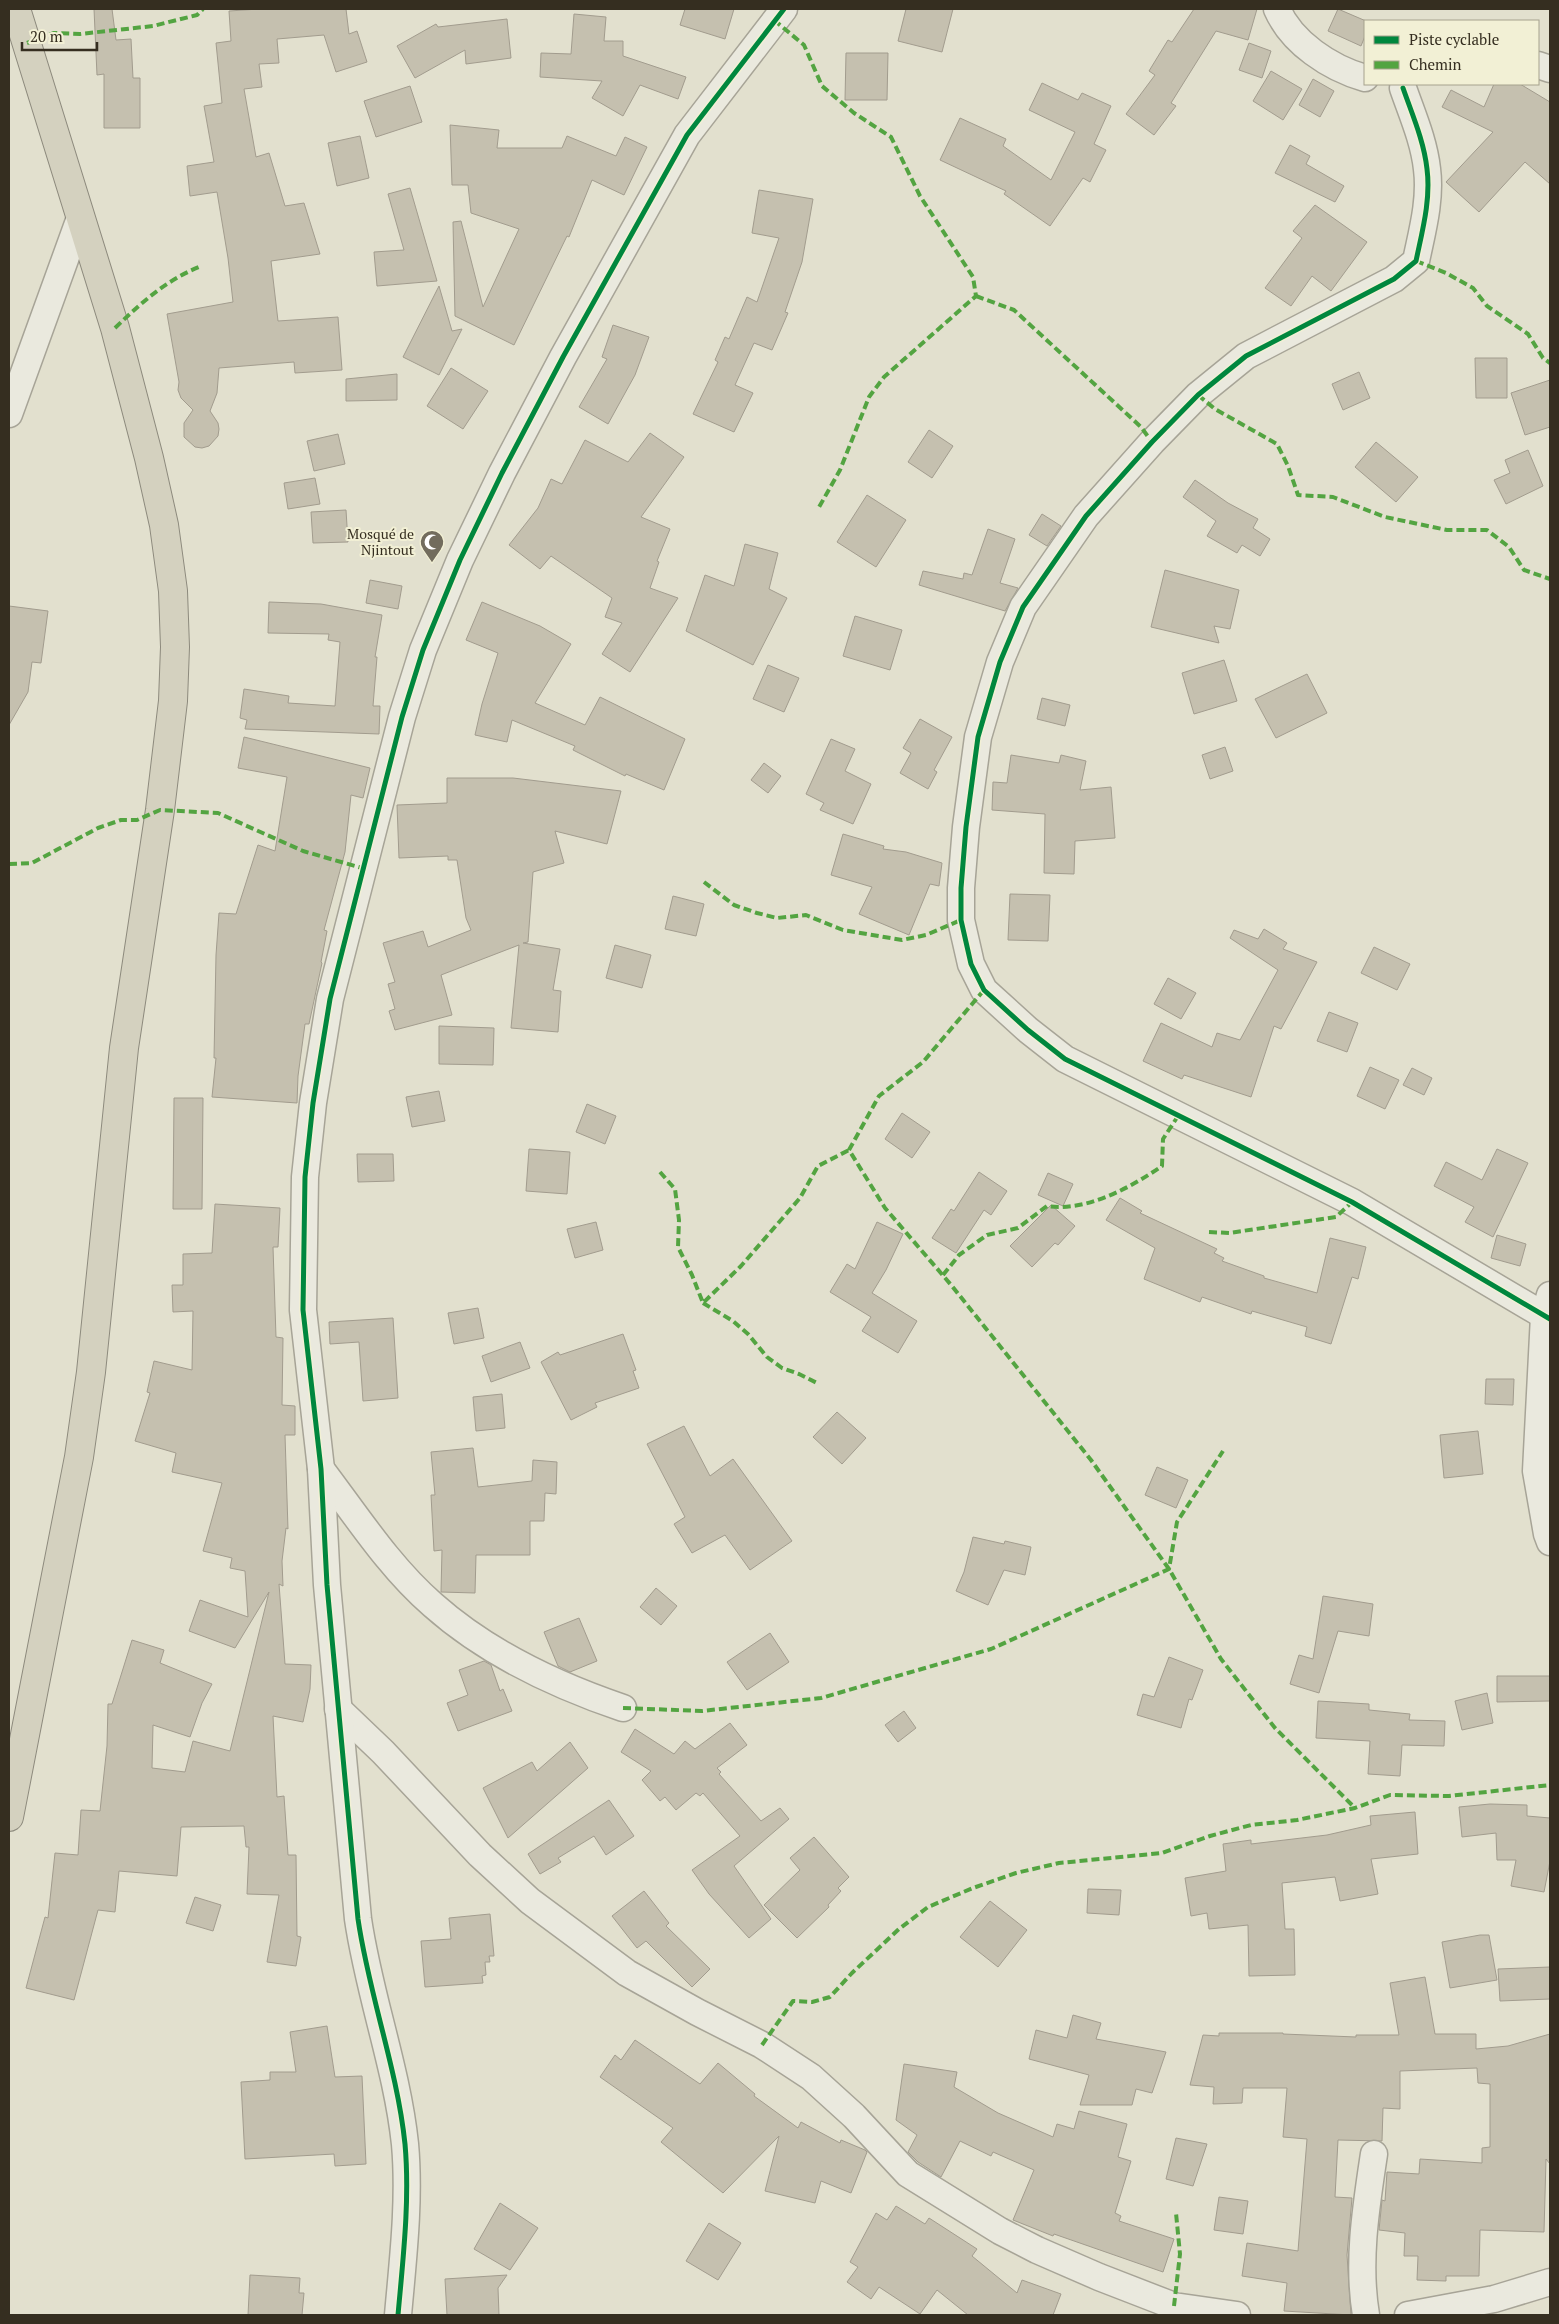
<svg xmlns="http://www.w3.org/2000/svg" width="1559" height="2324" viewBox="0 0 1559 2324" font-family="'PT Serif',serif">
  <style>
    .building { fill: #c5c0af; stroke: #a29c8e }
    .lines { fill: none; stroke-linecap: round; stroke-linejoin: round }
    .street-casing { stroke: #a7a497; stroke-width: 29 }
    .highway-casing { stroke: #8d8a7d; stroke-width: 30 }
    .street { stroke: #eae9de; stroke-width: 26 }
    .highway { stroke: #d4d1bf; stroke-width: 28 }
    .quiet { stroke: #53a441; stroke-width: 4; stroke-dasharray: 8 4; stroke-linecap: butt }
    .cycleway-casing { stroke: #f2f0d5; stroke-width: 8 }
    .cycleway { stroke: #00873e; stroke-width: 5 }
    .labels { text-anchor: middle; stroke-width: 4; stroke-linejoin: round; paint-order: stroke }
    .poi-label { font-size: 14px; fill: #352e20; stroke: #f2f0d5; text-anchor: end }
  </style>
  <rect width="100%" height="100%" fill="#e2e0ce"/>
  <g class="building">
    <polygon points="94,9 112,9 116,40 131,39 133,78 140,78 140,128 104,128 104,74 97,75"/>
    <polygon points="259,9 346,9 349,34 357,31 367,62 336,72 324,35 277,39 279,63 259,64 262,87 244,89 256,157 269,153 285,206 304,203 320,254 271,261 278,321 338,317 342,370 295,373 294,362 219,368 217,393 210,411 218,423 219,429 218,436 209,446 202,448 195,447 184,437 184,423 193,410 181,398 178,390 179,382 167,314 233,302 228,258 217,192 190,196 187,166 214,162 204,106 222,103 216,43 231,41 229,11"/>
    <polygon points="685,9 734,9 725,39 680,25"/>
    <polygon points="906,9 953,9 942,52 898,41"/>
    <polygon points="1194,9 1257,9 1248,40 1216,31 1171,103 1176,106 1154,135 1126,114 1155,75 1149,71 1168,40 1172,42"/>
    <polygon points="1338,9 1366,21 1365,36 1361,46 1328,31"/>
    <polygon points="574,14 606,17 604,41 623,41 623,56 686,77 678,99 640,85 623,116 592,98 602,81 540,77 541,53 571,54"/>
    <polygon points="507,19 511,58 466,64 465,50 415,78 397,46 436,24 438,27"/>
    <polygon points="1249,43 1271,51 1262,78 1239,70"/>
    <polygon points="846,53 888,53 887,100 845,100"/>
    <polygon points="1271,71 1302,89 1283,120 1253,101"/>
    <polygon points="1313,79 1334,91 1320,117 1299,105"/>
    <polygon points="1042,83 1078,100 1082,93 1111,106 1094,144 1106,150 1090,182 1083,178 1050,226 1004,194 1006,191 940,160 960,118 1006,139 1003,146 1051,180 1075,132 1029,110"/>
    <polygon points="1494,84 1520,84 1550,102 1550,184 1525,162 1479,212 1446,182 1493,132 1442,107 1451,90 1484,107"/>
    <polygon points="410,86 422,122 376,137 364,101"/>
    <polygon points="450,125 499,130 497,148 562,148 567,136 616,156 625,137 647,147 624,195 592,180 569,237 567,236 514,345 455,316 453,222 461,221 483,307 519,229 471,213 468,185 452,185"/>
    <polygon points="360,136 369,178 337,186 328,143"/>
    <polygon points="1290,145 1310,156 1306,164 1344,186 1335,202 1275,173"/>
    <polygon points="410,188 437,281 377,286 374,252 404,250 388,194"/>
    <polygon points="759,190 813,199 802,262 785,312 788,313 772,350 754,343 735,385 753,393 734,432 693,414 718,362 715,360 725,337 729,339 747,297 757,302 779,238 752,233"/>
    <polygon points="1315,205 1367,242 1331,291 1312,276 1291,306 1265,288 1302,238 1293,231"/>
    <polygon points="439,286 452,331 462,329 439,375 403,357"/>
    <polygon points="613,325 649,337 635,375 608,424 579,407 607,359 602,357"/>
    <polygon points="1475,358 1507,358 1507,398 1476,398"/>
    <polygon points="451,368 488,391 463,429 427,406"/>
    <polygon points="1359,372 1370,398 1343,410 1332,384"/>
    <polygon points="397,374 397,400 346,401 346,379"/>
    <polygon points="1550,380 1550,427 1525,435 1511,393"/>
    <polygon points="929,430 953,446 932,478 908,462"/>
    <polygon points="650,433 684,457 641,517 670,529 657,561 659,562 650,588 678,598 630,672 602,654 622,623 605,617 612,598 551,556 540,569 509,545 538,508 551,479 562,484 585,440 628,462"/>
    <polygon points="338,434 345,464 314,471 307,441"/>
    <polygon points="1376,442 1418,477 1396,502 1355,467"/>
    <polygon points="1528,450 1543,486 1506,504 1494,480 1510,473 1505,460"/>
    <polygon points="315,478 320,504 288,509 284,483"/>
    <polygon points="1195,480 1228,503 1258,519 1253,528 1270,539 1260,556 1242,545 1237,553 1207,536 1216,521 1183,497"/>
    <polygon points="867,495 906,520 876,567 837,542"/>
    <polygon points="346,510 348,542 313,543 311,512"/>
    <polygon points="1042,514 1061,526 1047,546 1029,535"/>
    <polygon points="988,529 1015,539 1000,583 1018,588 1005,611 919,585 923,571 963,579 964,573 972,575"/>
    <polygon points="745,544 778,553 769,589 787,598 753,665 686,631 705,575 734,586"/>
    <polygon points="1165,570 1239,590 1230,629 1214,626 1219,643 1151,627"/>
    <polygon points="370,580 402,586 398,609 366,603"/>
    <polygon points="269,602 321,604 382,615 375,657 377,657 373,706 380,706 379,734 245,729 247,720 240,718 244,689 289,696 288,703 335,706 340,642 328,640 329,634 268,633"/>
    <polygon points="482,602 540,626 571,644 535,703 585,725 600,697 685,739 664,790 626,774 625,776 573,750 575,746 512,720 507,742 475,735 482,704 498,653 466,640"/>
    <polygon points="9,606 48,611 41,663 32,662 28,692 9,725"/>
    <polygon points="855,616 902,630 890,670 843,656"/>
    <polygon points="1224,660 1237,701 1194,714 1182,673"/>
    <polygon points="768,665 799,678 784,712 753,699"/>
    <polygon points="1307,674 1327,713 1276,738 1255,699"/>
    <polygon points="1042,698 1070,705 1065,726 1037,719"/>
    <polygon points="920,719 952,737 934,770 937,772 928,789 900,773 911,753 903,748"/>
    <polygon points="244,737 370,768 363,798 351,795 345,852 324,930 327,931 321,962 322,963 309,1024 305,1024 298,1076 297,1103 212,1097 216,1058 214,1058 216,955 219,913 236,914 258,845 275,851 287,777 238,768"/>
    <polygon points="831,739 855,749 845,771 871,784 853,824 820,810 824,803 806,794"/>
    <polygon points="1225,747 1233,771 1210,779 1202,755"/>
    <polygon points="1011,755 1059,763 1061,755 1086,761 1080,790 1111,787 1115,838 1075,841 1074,874 1044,873 1045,814 992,810 993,782 1007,783"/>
    <polygon points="764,763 781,776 768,793 751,780"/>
    <polygon points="447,778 513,778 621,791 607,844 555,831 564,863 533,872 528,942 523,943 560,949 553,990 561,991 558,1032 511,1028 519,945 441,975 452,1015 395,1030 389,1011 395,1009 388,984 395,982 383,943 423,931 428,947 471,930 466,918 457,860 448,860 448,856 399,858 397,805 447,803"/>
    <polygon points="843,834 884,846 883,849 906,852 942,863 939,886 930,884 909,935 859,914 872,887 831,875"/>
    <polygon points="1010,894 1050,895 1048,941 1008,940"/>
    <polygon points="673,896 704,904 696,936 665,929"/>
    <polygon points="1264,929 1287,943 1283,949 1317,962 1281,1029 1274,1026 1251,1097 1184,1075 1182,1079 1143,1061 1161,1023 1212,1047 1217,1033 1240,1040 1278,970 1230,938 1234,930 1258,939"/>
    <polygon points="615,945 651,955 642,988 606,978"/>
    <polygon points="1374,947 1410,964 1397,990 1361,973"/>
    <polygon points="1168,978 1196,993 1181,1019 1154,1004"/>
    <polygon points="1329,1012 1358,1023 1347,1052 1317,1041"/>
    <polygon points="439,1026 494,1028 493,1065 439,1064"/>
    <polygon points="1370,1067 1399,1080 1385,1109 1357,1096"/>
    <polygon points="1412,1068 1432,1078 1424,1095 1403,1085"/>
    <polygon points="439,1091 445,1121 412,1127 406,1097"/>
    <polygon points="174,1098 203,1098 202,1209 173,1209"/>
    <polygon points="587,1104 616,1116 605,1144 576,1132"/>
    <polygon points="902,1113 930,1132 912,1158 885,1139"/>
    <polygon points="529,1149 570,1152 567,1194 526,1191"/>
    <polygon points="1497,1149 1528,1163 1493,1237 1465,1222 1474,1207 1434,1186 1446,1162 1482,1180"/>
    <polygon points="357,1154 393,1154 394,1181 358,1182"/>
    <polygon points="979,1172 1007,1191 991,1215 984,1210 956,1253 932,1238 951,1209 954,1211"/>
    <polygon points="1048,1173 1073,1184 1063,1206 1038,1195"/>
    <polygon points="1120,1198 1142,1211 1140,1213 1217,1249 1214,1253 1224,1258 1222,1261 1264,1276 1264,1278 1317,1293 1330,1238 1366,1247 1358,1279 1352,1277 1331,1344 1305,1336 1307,1327 1252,1311 1251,1314 1202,1297 1200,1302 1144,1279 1155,1248 1106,1220"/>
    <polygon points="215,1204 280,1208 278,1247 273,1247 276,1337 283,1338 282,1405 295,1406 295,1435 285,1435 288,1529 286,1528 282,1561 283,1586 279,1584 285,1664 311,1665 310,1689 303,1722 273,1716 277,1797 284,1796 288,1855 296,1855 297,1936 301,1937 296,1966 267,1962 279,1895 247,1894 249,1847 246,1847 244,1826 181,1827 177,1876 119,1871 115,1912 98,1910 74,2000 26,1988 45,1917 48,1918 55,1853 78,1855 81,1810 100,1811 107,1746 108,1704 112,1704 132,1640 164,1650 160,1663 212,1684 202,1703 190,1737 153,1725 152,1768 185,1772 193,1741 230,1751 269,1592 235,1648 189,1631 200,1600 248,1617 245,1571 230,1568 232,1558 203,1551 222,1483 172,1472 176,1453 135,1441 150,1393 147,1392 154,1361 192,1370 193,1311 173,1312 172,1285 183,1285 183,1254 212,1253"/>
    <polygon points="1051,1205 1075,1226 1058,1245 1055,1243 1032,1267 1010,1246"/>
    <polygon points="596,1222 603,1250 575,1258 567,1229"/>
    <polygon points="877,1222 903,1234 886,1270 872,1293 917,1321 898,1353 862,1331 871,1317 830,1292 847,1264 855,1269"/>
    <polygon points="1497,1235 1526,1244 1520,1266 1491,1258"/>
    <polygon points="478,1308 484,1338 454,1344 448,1313"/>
    <polygon points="393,1318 398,1398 363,1401 359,1342 330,1344 329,1322"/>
    <polygon points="623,1334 636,1370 633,1371 639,1388 595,1403 597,1407 571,1420 541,1362 558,1352 560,1355"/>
    <polygon points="520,1342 530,1368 491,1382 482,1356"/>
    <polygon points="1486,1379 1514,1379 1513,1405 1485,1404"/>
    <polygon points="502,1394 505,1428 476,1431 473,1397"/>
    <polygon points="837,1412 866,1438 842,1464 813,1437"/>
    <polygon points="684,1426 710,1476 733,1459 792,1541 750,1570 725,1535 692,1553 674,1524 685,1517 647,1444"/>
    <polygon points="1478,1431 1483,1474 1444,1478 1440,1435"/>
    <polygon points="473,1448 478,1487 532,1481 533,1460 557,1462 556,1494 545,1493 544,1521 530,1521 530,1555 476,1555 475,1593 441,1592 442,1550 434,1551 431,1495 435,1495 431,1452"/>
    <polygon points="1157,1467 1188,1480 1176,1508 1145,1495"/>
    <polygon points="973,1537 1004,1544 1005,1541 1031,1547 1025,1575 1004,1570 988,1605 956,1591 964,1572"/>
    <polygon points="656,1588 677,1606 661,1625 640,1607"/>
    <polygon points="1323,1596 1373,1604 1369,1636 1338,1631 1319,1693 1290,1684 1299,1655 1313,1659"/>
    <polygon points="579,1618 597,1661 570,1672 558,1666 544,1632"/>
    <polygon points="770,1633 789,1662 747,1690 727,1662"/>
    <polygon points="1169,1657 1203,1670 1192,1700 1189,1699 1181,1728 1137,1715 1143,1694 1154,1697"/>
    <polygon points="484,1661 491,1665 500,1691 503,1689 512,1711 458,1731 447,1703 468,1695 459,1670"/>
    <polygon points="1497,1676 1550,1676 1550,1701 1497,1702"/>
    <polygon points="1487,1693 1493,1723 1462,1730 1455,1701"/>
    <polygon points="1318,1701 1369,1704 1369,1710 1410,1714 1409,1720 1445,1721 1444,1746 1402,1745 1400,1776 1368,1774 1370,1741 1316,1738"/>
    <polygon points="904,1711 916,1728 898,1742 885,1725"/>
    <polygon points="730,1723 747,1745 717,1768 721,1772 719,1774 761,1821 780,1808 789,1819 734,1866 771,1919 749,1938 709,1894 692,1870 740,1836 703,1793 700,1796 696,1793 676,1810 665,1797 660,1801 642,1780 651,1771 621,1752 635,1729 674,1754 685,1741 695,1749"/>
    <polygon points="570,1742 588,1768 508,1838 483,1788 532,1762 537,1771"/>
    <polygon points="609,1800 634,1836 606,1855 594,1836 558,1858 561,1862 540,1874 528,1854"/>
    <polygon points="1490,1804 1527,1805 1527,1816 1550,1818 1550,1861 1544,1892 1511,1886 1516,1860 1497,1860 1496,1833 1462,1837 1459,1807"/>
    <polygon points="1415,1812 1418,1854 1371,1859 1378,1894 1340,1901 1335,1877 1282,1883 1285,1929 1294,1929 1295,1975 1249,1976 1248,1925 1209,1929 1207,1913 1191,1916 1185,1878 1226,1871 1223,1844 1251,1840 1251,1844 1327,1835 1371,1825 1370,1816"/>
    <polygon points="814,1837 849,1877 838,1888 841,1891 828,1905 829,1907 797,1938 764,1905 800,1870 790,1858"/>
    <polygon points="1088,1889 1121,1890 1119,1915 1087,1913"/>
    <polygon points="644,1891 669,1923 666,1926 710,1969 692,1987 646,1941 637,1948 612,1916"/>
    <polygon points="195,1897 221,1905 213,1931 186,1923"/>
    <polygon points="990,1901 1027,1930 998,1967 960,1937"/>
    <polygon points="490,1914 494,1956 489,1956 490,1962 485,1962 486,1975 482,1976 483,1983 425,1987 421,1941 451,1939 449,1918"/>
    <polygon points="1480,1935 1489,1935 1497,1980 1450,1988 1442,1942"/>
    <polygon points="1550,1967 1550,1999 1500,2001 1498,1969"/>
    <polygon points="1425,1977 1435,2034 1476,2034 1476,2049 1508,2046 1550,2034 1550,2164 1546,2159 1544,2232 1480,2230 1479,2276 1446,2276 1446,2281 1417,2280 1418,2256 1404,2256 1405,2233 1379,2230 1382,2200 1385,2201 1387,2172 1419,2174 1420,2159 1482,2163 1482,2148 1490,2147 1490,2084 1478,2083 1477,2068 1400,2071 1400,2109 1383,2108 1382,2141 1338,2140 1335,2197 1352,2198 1347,2255 1351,2315 1284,2311 1287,2283 1242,2276 1247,2243 1298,2251 1307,2139 1283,2137 1287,2088 1243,2088 1242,2103 1213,2104 1214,2087 1190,2085 1203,2035 1219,2036 1219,2033 1283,2033 1283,2034 1356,2037 1356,2035 1399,2035 1390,1983"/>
    <polygon points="1073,2015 1101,2023 1096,2039 1166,2052 1152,2093 1136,2089 1132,2105 1080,2105 1089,2075 1029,2059 1036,2030 1067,2038"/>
    <polygon points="327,2026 335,2077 362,2076 366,2164 335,2166 334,2154 245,2159 241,2082 270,2080 270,2072 296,2072 290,2032"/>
    <polygon points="635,2040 700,2084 718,2063 755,2094 754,2096 798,2128 801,2122 840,2143 841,2140 865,2150 867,2152 851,2193 821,2181 815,2203 765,2191 779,2136 723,2193 661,2142 673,2128 600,2077 615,2055 621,2060"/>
    <polygon points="904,2064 957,2072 954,2087 998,2113 1053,2137 1057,2124 1074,2129 1079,2111 1127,2124 1118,2157 1131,2161 1115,2213 1121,2216 1119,2221 1174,2239 1163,2272 1054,2234 1053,2236 1013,2220 1034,2170 993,2152 991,2156 960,2141 941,2177 918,2162 908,2152 917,2135 896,2120"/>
    <polygon points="1176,2138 1207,2144 1193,2186 1166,2179"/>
    <polygon points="1219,2197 1248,2201 1243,2234 1214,2230"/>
    <polygon points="500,2203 538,2228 510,2270 474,2249"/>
    <polygon points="896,2206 925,2224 929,2218 977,2249 972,2256 1017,2293 1022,2280 1061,2294 1053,2315 968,2315 937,2290 920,2314 879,2287 871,2299 847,2282 858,2267 850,2262 876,2213 887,2220"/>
    <polygon points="709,2223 741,2243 718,2280 686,2261"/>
    <polygon points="250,2275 300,2278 299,2293 304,2293 302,2315 248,2315"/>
    <polygon points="507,2275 498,2288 499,2315 447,2315 445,2279"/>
  </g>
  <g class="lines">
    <g class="street-casing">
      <g id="street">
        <path d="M1277 9C1292 43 1330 68 1365 78"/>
        <polyline points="1538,65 1550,69"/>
        <path d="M1403 88C1412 114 1424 141 1427 169 1431 200 1422 232 1416 261L1394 279 1246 356 1198 395 1152 442 1086 516 1023 607 1000 662 978 737 966 827 961 888V920L971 964 984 990 1028 1030 1065 1059 1352 1202 1550 1319"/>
        <polyline points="9,414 80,218"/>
        <polyline points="1550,1295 1544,1316 1536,1471 1547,1534 1550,1542"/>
        <path d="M321 1469C356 1515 389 1567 433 1605 487 1653 555 1685 623 1708"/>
        <polyline points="338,1709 383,1752 480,1855 530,1901 627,1973 697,2012 762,2045 811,2077 854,2116 908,2174 1000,2231 1037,2250 1099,2277 1174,2306 1237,2315"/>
        <path d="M398 2315C403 2259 410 2200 405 2144 397 2068 369 1995 358 1919L327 1585 321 1469 303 1310 305 1177 313 1103 330 999 402 717 423 650 460 560 502 473 563 357 687 135 784 9"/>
        <path d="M1366 2315C1357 2262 1366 2207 1374 2154"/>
        <polyline points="1408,2315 1494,2299 1550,2282"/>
      </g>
    </g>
    <g class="highway-casing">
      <polyline id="highway" points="9,1817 79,1457 91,1372 124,1048 160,810 173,701 175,647 173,591 164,525 149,458 115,328 16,9"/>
    </g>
    <use href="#street" class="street"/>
    <use href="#highway" class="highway"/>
    <g class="quiet">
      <polyline points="774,20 804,45 822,86 854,113 891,137 920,196 973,277 976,296 884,377 869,397 840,470 818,509"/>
      <polyline points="27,43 54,33 80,34 153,26 197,15 203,9"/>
      <polyline points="1416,261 1446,273 1473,288 1487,306 1528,334 1543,358 1550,363"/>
      <polyline points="976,296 1014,310 1141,427 1152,442"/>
      <path d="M115 328C141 303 165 281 199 267"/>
      <polyline points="1198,395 1215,409 1277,444 1288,466 1298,495 1333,497 1385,517 1447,530 1487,530 1509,547 1524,570 1550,579"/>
      <polyline points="9,864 32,863 98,828 121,820 137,820 160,810 218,813 303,851 362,868"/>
      <polyline points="704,882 734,905 757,913 777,918 806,915 843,930 902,940 926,935 961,920"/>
      <polyline points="984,990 923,1062 879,1096 849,1150 885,1208 952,1286 1091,1460 1169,1569 1221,1659 1275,1728 1355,1808"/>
      <polyline points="660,1172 675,1189 679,1220 678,1247 692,1275 703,1303 741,1266 800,1198 818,1166 849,1150"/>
      <polyline points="1209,1232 1229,1233 1336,1217 1352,1202"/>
      <path d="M943 1275 959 1255 987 1235 1018 1228 1047 1206C1086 1212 1130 1188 1162 1166L1163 1139 1178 1116"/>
      <polyline points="703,1303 733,1321 748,1334 767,1357 782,1368 799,1374 819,1384"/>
      <polyline points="623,1708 702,1711 821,1698 991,1649 1169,1569 1177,1522 1223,1451"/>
      <polyline points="762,2045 793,2001 812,2002 830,1997 852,1973 899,1929 928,1907 973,1888 1016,1873 1059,1863 1162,1853 1210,1836 1251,1825 1297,1820 1355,1808 1390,1795 1449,1796 1550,1785"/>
      <polyline points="1174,2306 1180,2254 1176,2213"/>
    </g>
    <g class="cycleway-casing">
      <g id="cycleway">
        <path d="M1403 88C1412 114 1424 141 1427 169 1431 200 1422 232 1416 261L1394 279 1246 356 1198 395 1152 442 1086 516 1023 607 1000 662 978 737 966 827 961 888V920L971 964 984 990 1028 1030 1065 1059 1352 1202 1550 1319"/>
        <path d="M398 2315C403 2259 410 2200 405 2144 397 2068 369 1995 358 1919L327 1585 321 1469 303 1310 305 1177 313 1103 330 999 402 717 423 650 460 560 502 473 563 357 687 135 784 9"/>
      </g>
    </g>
    <use href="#cycleway" class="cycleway"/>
  </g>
  <defs>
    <g id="mosque-pin" transform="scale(1.25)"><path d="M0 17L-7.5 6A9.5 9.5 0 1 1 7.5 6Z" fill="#726c5d" stroke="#f2f0d5"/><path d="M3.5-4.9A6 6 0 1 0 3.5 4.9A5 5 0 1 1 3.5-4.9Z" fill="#fff"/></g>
  </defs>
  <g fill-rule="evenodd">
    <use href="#mosque-pin" x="432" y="542"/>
  </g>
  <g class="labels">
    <g class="poi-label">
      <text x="414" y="539">Mosqué de<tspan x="414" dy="16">Njintout</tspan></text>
    </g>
  </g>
  <rect width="1559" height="2324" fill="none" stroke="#352e20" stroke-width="20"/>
  <rect x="1364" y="20" width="175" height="65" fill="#f2f0d5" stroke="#a6a28d"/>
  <rect x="1374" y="36" width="25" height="8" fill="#00873e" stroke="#a6a28d"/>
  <text x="1409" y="45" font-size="15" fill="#352e20">Piste cyclable</text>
  <rect x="1374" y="61" width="25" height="8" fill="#53a441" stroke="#a6a28d"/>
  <text x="1409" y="70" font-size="15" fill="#352e20">Chemin</text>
  <path d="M22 42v8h75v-8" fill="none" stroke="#352e20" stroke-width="2.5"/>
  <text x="30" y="42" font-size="15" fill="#352e20" stroke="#f2f0d5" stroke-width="4" paint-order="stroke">20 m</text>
</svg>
